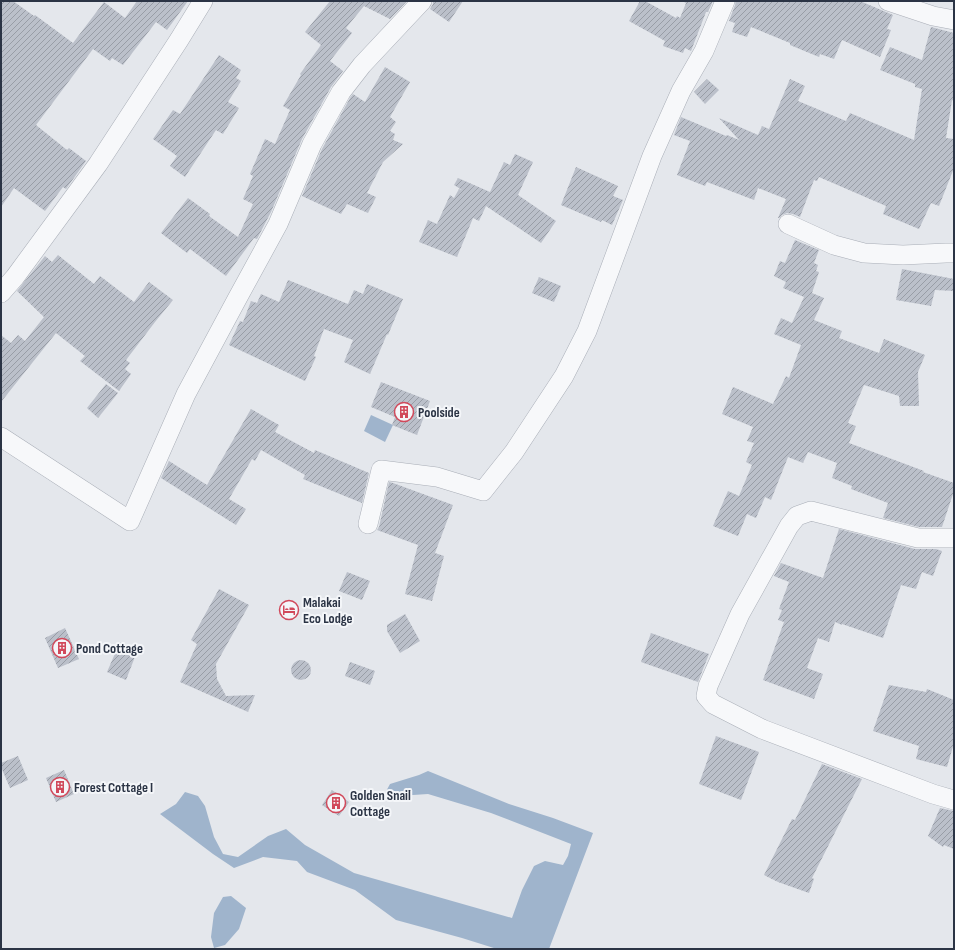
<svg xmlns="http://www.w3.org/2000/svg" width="955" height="950" viewBox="0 0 955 950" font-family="'Sofia Sans Condensed',sans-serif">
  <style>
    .water { fill: #9fb4cc }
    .building { fill: url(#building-hatch) }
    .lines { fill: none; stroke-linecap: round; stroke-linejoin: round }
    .street-casing { stroke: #a9aeb7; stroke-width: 20 }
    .street { stroke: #f7f8fa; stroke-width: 19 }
    .labels { text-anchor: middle; stroke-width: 4; stroke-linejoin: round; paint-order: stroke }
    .poi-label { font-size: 14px; font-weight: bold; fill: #2b3445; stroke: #f4f6f9; text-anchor: start }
  </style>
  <defs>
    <pattern id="building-hatch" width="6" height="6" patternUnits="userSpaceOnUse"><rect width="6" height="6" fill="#bbc0ca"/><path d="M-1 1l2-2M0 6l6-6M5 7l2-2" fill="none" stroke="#989da6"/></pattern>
  </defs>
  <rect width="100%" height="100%" fill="#e4e7ec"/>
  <g class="water">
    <polygon points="371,415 393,425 385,442 364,431"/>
    <polygon points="428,771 509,804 553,818 593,833 549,949 497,949 462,938 396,920 355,890 307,872 297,861 263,857 234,868 213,854 160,814 176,804 185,792 198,796 205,806 214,837 223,854 238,857 268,836 286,829 305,845 354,873 512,918 522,890 534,866 545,861 563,865 568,856 571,844 491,813 428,794 383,797 390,784 419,775"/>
    <polygon points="231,896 246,908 239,929 225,945 214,948 211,937 214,913 223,897"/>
  </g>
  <g class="building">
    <polygon points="1,1 13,1 34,16 35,15 73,43 104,2 125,18 137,1 188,1 167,30 156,22 123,65 112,58 110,61 93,49 36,125 67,150 69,148 86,161 66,189 63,187 45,211 14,188 1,207"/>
    <polygon points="330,1 407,1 390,19 364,6 346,28 352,33 330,61 343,71 331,87 302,139 271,212 257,239 254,238 226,276 190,249 187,253 161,233 188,198 210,214 209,216 238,237 253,204 243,199 253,176 250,174 265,139 275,144 290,110 283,106 301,75 300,74 321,45 305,32"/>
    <polygon points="433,1 463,1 449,22 430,9 433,4"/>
    <polygon points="640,1 645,1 676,18 677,16 680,18 686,3 682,1 713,1 708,12 706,12 691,51 685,48 683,53 663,46 665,41 629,21"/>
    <polygon points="736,1 860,1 893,15 887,29 891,30 880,57 842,40 834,59 820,54 819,57 790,45 790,43 751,27 747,37 732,32 735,23 729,21 735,5"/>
    <polygon points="931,27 954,33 954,101 952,100 946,138 954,139 954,168 939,206 931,203 919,229 883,214 886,206 819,177 817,181 814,180 800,217 793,214 787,213 782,215 779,218 778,218 786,199 758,188 754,200 707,182 705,186 677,175 690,141 674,135 681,117 726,136 727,135 739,140 719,118 758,135 762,126 769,129 790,79 805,86 798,101 846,121 850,113 914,140 922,89 915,87 915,84 880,70 890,47 922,60"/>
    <polygon points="219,55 241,70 236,78 241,81 228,102 239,108 223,134 216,130 185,177 170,166 177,156 153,139 173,110 180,114"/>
    <polygon points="385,67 410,82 390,117 396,122 390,131 395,134 393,140 403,144 383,162 367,193 376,197 368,213 347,204 341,214 302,196 322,149 350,98 353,94 365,102"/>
    <polygon points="707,79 719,90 705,104 694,92"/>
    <polygon points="515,154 533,162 518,195 556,221 541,243 486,206 479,221 473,218 457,257 419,242 428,220 437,224 450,195 454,198 459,189 462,190 454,185 458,178 490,192 504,162 510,165"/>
    <polygon points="576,167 618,186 613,196 623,200 612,225 602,220 601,222 561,205"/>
    <polygon points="795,240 819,250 814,263 818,265 816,271 819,272 812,293 824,298 814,320 842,331 839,338 879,353 884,339 925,355 918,372 919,406 900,406 899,396 864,385 848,423 856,426 849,443 924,471 923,472 954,483 954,491 942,527 919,527 883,518 888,503 851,489 852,486 832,478 837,463 808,452 803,463 788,457 771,500 765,497 756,518 747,514 738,536 713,526 728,491 739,496 752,465 746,462 754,443 747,441 753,427 722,414 733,387 773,404 786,376 789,378 801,345 774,334 781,318 792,323 804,297 783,288 786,282 774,276 780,261 785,263"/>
    <polygon points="58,255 94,284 100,276 134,302 149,282 173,300 155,322 126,360 130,363 125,369 131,374 119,391 80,361 85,356 56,333 1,402 1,335 11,343 18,335 25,341 44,317 17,291 45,256 52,262"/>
    <polygon points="902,269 954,279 954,291 935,290 931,306 896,300"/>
    <polygon points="539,277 561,286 554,302 532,293"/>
    <polygon points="288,280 348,304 354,290 363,294 367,284 403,299 388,335 387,334 370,374 344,362 353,340 324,329 314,356 316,357 305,381 229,345 240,321 243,322 251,301 257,303 261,294 279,302"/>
    <polygon points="381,382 430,401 417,435 392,425 395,417 371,407"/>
    <polygon points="106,384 118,393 98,418 87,408"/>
    <polygon points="251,409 279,425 275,432 314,453 315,450 369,473 362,503 303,479 305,475 261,450 255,461 252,459 229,499 246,509 236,525 161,478 169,461 207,485"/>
    <polygon points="389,482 393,483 453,505 435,553 444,556 432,601 405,594 418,545 377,530 379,527"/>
    <polygon points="839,529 915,549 936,549 942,551 933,576 922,572 916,589 901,585 883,638 842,624 842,625 835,622 829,642 818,638 807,668 823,674 814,699 763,680 784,622 778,620 782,610 779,609 789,582 774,576 781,563 823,578"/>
    <polygon points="347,572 370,581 362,600 339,591"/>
    <polygon points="219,589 249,605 216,664 217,679 226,696 255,695 248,712 180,682 197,644 191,640"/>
    <polygon points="405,614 420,641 400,653 387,631 387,625"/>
    <polygon points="65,628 79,659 58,668 45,638"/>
    <polygon points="651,633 709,654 698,682 641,662"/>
    <polygon points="120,642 138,649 126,680 107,672"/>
    <circle cx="301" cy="670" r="10"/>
    <polygon points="350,662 375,671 370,685 345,676"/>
    <polygon points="889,685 926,692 927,689 954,700 954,743 947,767 916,759 919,746 873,731"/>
    <polygon points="716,736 759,752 741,800 699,784"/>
    <polygon points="18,756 28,780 10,788 1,767 1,763"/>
    <polygon points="822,764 862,779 812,878 814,879 809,893 778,882 764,875 792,819 795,820"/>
    <polygon points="64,770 74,794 56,802 46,778"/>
    <polygon points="332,790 349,802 339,816 322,805"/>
    <polygon points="940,808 954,811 954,849 944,845 943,847 928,836"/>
  </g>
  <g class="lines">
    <g class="street-casing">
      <g id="street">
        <polyline points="888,1 933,16 954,20"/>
        <polyline points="788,224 834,245 864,253 903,255 946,253 954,253"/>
        <polyline points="1,293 15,277 98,164 179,40 203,1"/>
        <polyline points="1,437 130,521 186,394 237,299 278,224 312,144 341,92 362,65 422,1"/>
        <polyline points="368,524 381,470 437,477 483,491 514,452 564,376 587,331 652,156 681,91 704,51 725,1"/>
        <polyline points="954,538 918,538 811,511 797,516 789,526 740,614 708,686 706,696 713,704 762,729 933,794 954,800"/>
      </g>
    </g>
    <use href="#street" class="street"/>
  </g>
  <defs>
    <g id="building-ring" transform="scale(1)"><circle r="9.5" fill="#f4f6f9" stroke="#d1495b" stroke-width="1.5"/><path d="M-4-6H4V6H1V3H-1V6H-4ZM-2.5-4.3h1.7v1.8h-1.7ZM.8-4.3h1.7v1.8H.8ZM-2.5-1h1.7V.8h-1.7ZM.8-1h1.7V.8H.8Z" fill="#d1495b"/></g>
    <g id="hotel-ring" transform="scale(1)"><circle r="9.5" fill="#f4f6f9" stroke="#d1495b" stroke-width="1.5"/><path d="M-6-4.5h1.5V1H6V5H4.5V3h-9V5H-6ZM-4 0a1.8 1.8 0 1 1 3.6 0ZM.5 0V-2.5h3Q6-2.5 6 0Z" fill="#d1495b"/></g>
  </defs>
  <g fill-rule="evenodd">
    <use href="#building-ring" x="404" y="412"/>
    <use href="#hotel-ring" x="289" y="610"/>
    <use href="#building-ring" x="62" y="648"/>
    <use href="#building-ring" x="60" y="787"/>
    <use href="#building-ring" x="336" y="803"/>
  </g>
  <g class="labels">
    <g class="poi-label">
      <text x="418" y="417">Poolside</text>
      <text x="303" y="607">Malakai<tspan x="303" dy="16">Eco Lodge</tspan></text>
      <text x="76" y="653">Pond Cottage</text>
      <text x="74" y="792">Forest Cottage I</text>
      <text x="350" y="800">Golden Snail<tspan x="350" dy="16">Cottage</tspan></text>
    </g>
  </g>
  <rect width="955" height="950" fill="none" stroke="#2b3445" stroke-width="4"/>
</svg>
